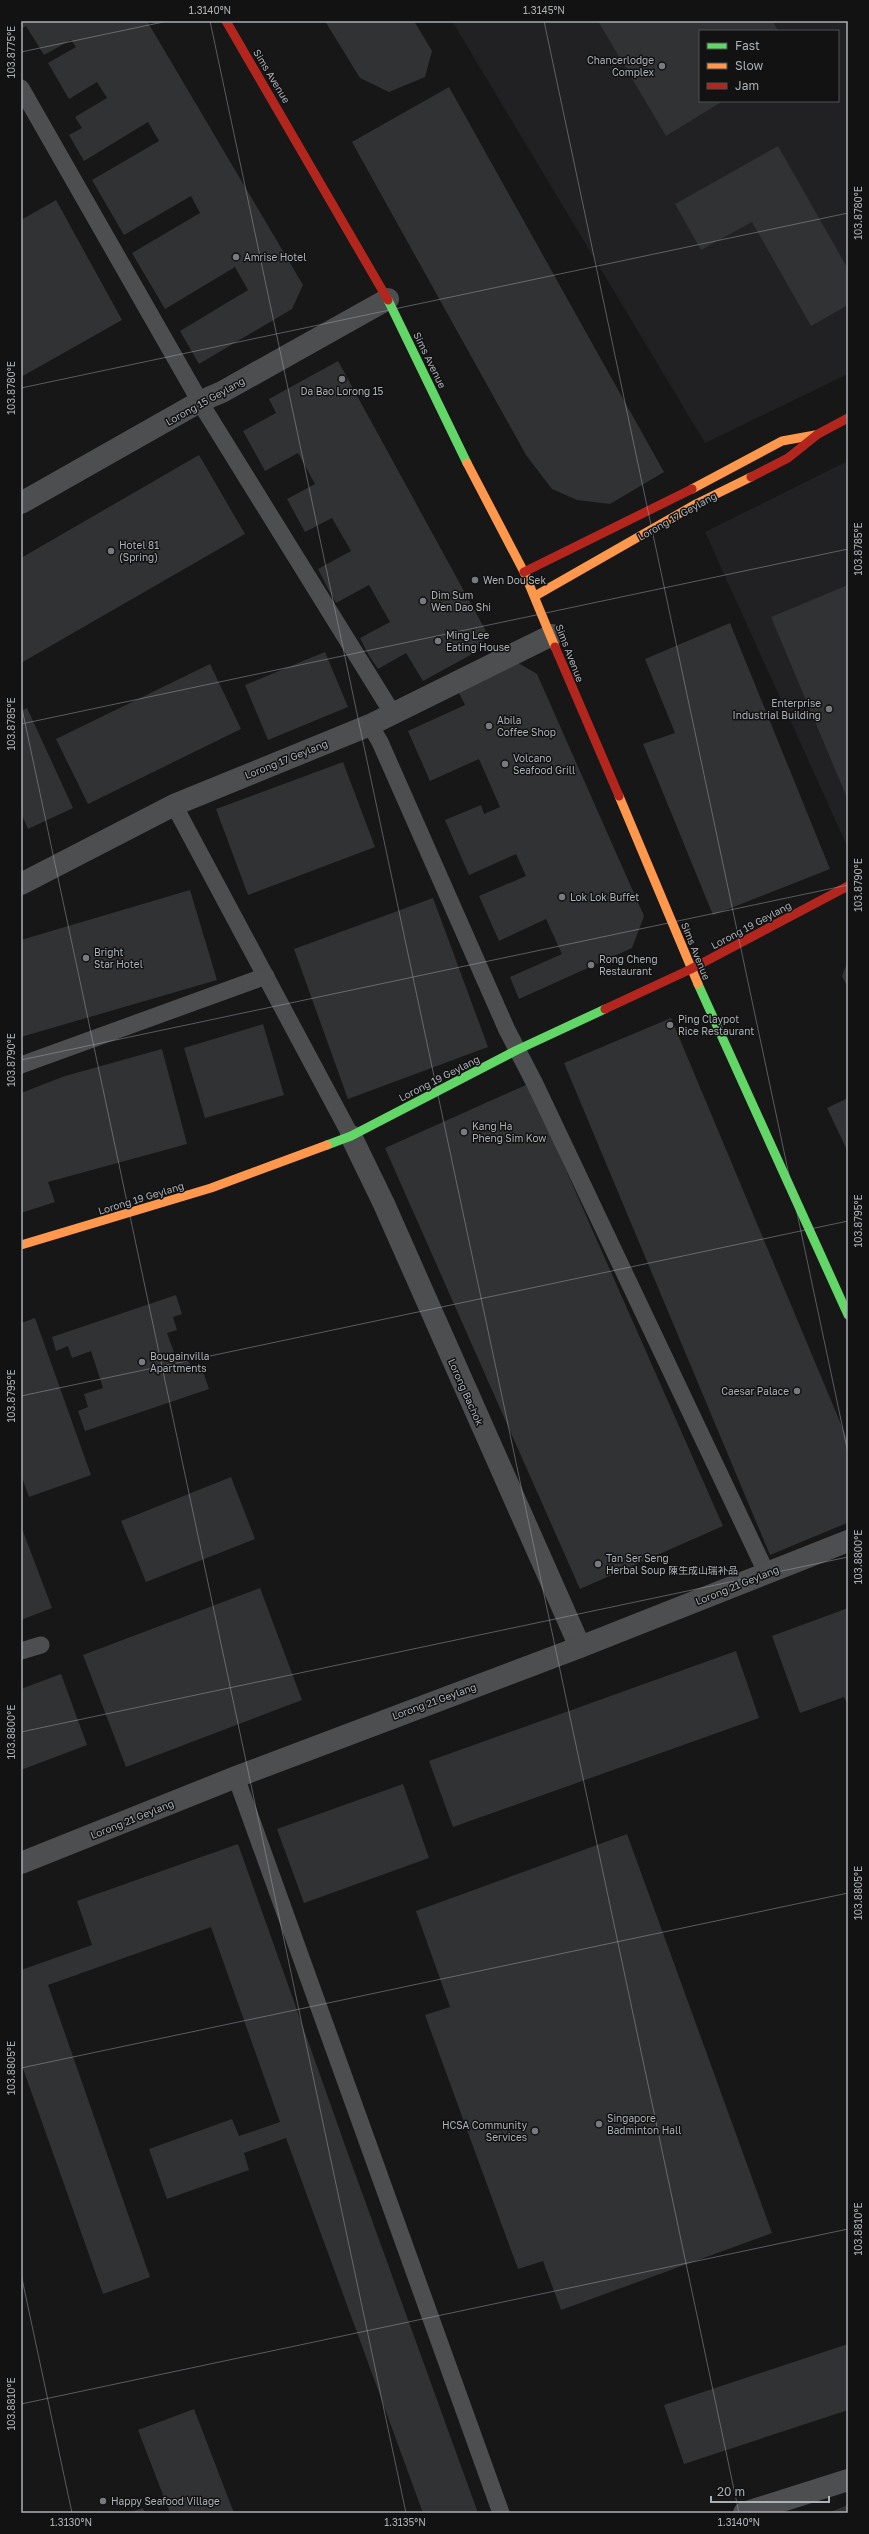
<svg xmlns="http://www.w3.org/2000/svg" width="869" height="2534" viewBox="0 0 869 2534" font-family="'Golos Text','Noto Sans SC',sans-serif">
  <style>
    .built { fill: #212123; fill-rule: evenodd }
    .building { fill: #313233 }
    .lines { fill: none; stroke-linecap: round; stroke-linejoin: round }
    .lane { stroke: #4c4e50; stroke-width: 17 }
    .street { stroke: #4c4e50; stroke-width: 22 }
    .fast { stroke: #63d668; stroke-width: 9 }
    .slow { stroke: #ff974d; stroke-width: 9 }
    .jam { stroke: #b3261e; stroke-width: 9 }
    .ticks { fill: none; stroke: #aab0b6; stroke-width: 1; stroke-opacity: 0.45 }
    .poi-dot { fill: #777a7f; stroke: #121213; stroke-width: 1.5 }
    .labels { text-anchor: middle; stroke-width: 3; stroke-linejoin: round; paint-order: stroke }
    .poi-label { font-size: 10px; fill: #aab0b6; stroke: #121213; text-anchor: start }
    .street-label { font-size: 10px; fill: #aab0b6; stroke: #121213 }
    .neatline { fill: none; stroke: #aab0b6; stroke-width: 1.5 }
    .ticks-label { font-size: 10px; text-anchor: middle; fill: #aab0b6 }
  </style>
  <rect width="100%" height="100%" fill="#171718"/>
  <g class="built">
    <path d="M452 21H848V374L705 443ZM700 31H838V101H700Z"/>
    <polygon points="848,461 848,848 705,532"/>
  </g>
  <g class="building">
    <polygon points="21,21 147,21 303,285 292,309 199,364 180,331 248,290 235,267 165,309 132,253 200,213 191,196 124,235 92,180 159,141 148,122 84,161 69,135 82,128 75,117 107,98 97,82 69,99 48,63 76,47 71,40 44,55 26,26 21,29"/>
    <polygon points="325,21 414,21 432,51 425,77 389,92 360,78"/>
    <polygon points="598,21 773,21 778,31 700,31 700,101 723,101 666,136"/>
    <polygon points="449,87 664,472 610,504 577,500 552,489 526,455 352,142"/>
    <polygon points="778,146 848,269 848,305 811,326 752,222 701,250 675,204"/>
    <polygon points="56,200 122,320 21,377 21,220"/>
    <polygon points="338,361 487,633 476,652 423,681 406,653 378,669 368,654 360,638 390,622 369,585 336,603 328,589 318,569 351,551 332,518 305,532 287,499 315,484 298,453 265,471 243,431 276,413 269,399"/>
    <polygon points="199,455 245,534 21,663 21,558"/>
    <polygon points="848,585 848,800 771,617"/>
    <polygon points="730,623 830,869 713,915 643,744 675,733 645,659"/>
    <polygon points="325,652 348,707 268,740 245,685"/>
    <polygon points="515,661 537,674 644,916 632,948 519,999 510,977 562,954 546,919 499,941 479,896 526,876 516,854 469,875 445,820 481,805 484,814 500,807 479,759 430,781 408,731 465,705 456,687"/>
    <polygon points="210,664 241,729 88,804 56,739"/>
    <polygon points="27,708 73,808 28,829 21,813 21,711"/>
    <polygon points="343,762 375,847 248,895 216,809"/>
    <polygon points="190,890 217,980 21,1037 21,940"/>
    <polygon points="433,898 488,1047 348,1099 294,949"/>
    <polygon points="848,961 848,988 842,976"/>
    <polygon points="671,1018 848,1441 847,1523 770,1555 564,1063"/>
    <polygon points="263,1024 284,1095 205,1118 184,1048"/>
    <polygon points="162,1049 187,1144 48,1182 55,1202 21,1213 21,1093 65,1076"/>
    <polygon points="528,1084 723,1526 580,1589 385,1148"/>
    <polygon points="848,1098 848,1152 827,1108"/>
    <polygon points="176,1295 182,1314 173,1317 177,1330 167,1333 176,1358 187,1354 191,1368 201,1366 209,1389 85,1431 78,1411 88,1407 84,1394 103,1388 91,1351 72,1358 68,1346 56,1351 52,1337"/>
    <polygon points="35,1318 91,1475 29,1497 21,1475 21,1323"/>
    <polygon points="231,1477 255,1539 146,1582 121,1521"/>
    <polygon points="21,1526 52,1608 21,1620"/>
    <polygon points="260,1588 302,1700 126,1767 83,1655"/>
    <polygon points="848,1608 848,1705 844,1697 800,1713 772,1636"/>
    <polygon points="736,1651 759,1718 453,1827 429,1761"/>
    <polygon points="61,1674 87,1745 21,1770 21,1689"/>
    <polygon points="403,1784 429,1858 304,1903 277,1829"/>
    <polygon points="627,1834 772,2233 561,2310 543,2261 518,2269 425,2015 450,2007 416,1911"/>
    <polygon points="238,1844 352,2165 478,2513 423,2513 286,2138 244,2153 249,2170 167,2199 149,2149 232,2119 239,2136 280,2122 211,1927 48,1985 150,2277 103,2294 21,2063 21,1970 92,1945 77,1901"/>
    <polygon points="848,2344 848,2410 684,2464 664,2405"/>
    <polygon points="194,2409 234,2513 170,2513 138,2430"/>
    <polygon points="848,2505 848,2513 828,2513"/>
    <polygon points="143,2508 145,2513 128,2513"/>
  </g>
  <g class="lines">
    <g class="lane">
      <polyline points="21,88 206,412 393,714"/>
      <polyline points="370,725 380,742 507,1030 535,1084 766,1572"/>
      <polyline points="174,805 351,1136"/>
      <polyline points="21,1065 266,976"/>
      <polyline points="21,1651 41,1645"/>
      <polyline points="236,1777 501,2513"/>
    </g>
    <g class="street">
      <polyline points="21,503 201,401 222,392 388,299"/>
      <polyline points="21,884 174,805 370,725 552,635"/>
      <polyline points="351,1136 384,1204 580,1647"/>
      <polyline points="21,1863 236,1777 580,1647 848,1541"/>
      <polyline points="744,2513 848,2480"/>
    </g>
    <g class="fast">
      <polyline points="388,300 467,463"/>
      <polyline points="698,984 848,1315"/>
      <polyline points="327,1145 351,1136 517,1050 605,1009"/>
    </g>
    <g class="slow">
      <polyline points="467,463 524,572 555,647"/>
      <polyline points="692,489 782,441 815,435"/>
      <polyline points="535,596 696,504 751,477"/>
      <polyline points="619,796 698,984"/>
      <polyline points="21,1245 211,1188 327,1145"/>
    </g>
    <g class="jam">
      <polyline points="226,21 388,300"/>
      <polyline points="751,477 788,458 818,434 848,418"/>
      <polyline points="524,572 692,489"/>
      <polyline points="555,647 619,796"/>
      <polyline points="605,1009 691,969 848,886"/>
    </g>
  </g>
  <path class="ticks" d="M210 21 739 2513M544 21 848 1453M21 52 168 21M21 388 848 213M21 704 406 2513M21 724 848 549M21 1060 848 885M21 1396 848 1221M21 1732 848 1557M21 2068 848 1893M21 2274 72 2513M21 2404 848 2229"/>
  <g class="poi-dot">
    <circle cx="662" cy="66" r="4"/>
    <circle cx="236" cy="257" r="4"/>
    <circle cx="342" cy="379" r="4"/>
    <circle cx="111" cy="551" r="4"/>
    <circle cx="475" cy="580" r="4"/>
    <circle cx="423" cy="601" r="4"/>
    <circle cx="438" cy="641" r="4"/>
    <circle cx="829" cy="709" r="4"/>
    <circle cx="489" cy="726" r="4"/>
    <circle cx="505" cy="764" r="4"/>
    <circle cx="562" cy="897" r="4"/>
    <circle cx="86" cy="958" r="4"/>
    <circle cx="591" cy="965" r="4"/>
    <circle cx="670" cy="1025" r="4"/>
    <circle cx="464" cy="1132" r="4"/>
    <circle cx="142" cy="1362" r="4"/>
    <circle cx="797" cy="1391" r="4"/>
    <circle cx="598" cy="1564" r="4"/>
    <circle cx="599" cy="2124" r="4"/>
    <circle cx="535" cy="2131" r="4"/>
    <circle cx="103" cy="2501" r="4"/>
  </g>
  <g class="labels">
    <g class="poi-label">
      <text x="654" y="64" text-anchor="end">Chancerlodge<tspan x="654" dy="12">Complex</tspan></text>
      <text x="244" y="261">Amrise Hotel</text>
      <text x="342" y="395" text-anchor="middle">Da Bao Lorong 15</text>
      <text x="119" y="549">Hotel 81<tspan x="119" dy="12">(Spring)</tspan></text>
      <text x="483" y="584">Wen Dou Sek</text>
      <text x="431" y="599">Dim Sum<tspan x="431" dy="12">Wen Dao Shi</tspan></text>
      <text x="446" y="639">Ming Lee<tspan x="446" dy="12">Eating House</tspan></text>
      <text x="821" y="707" text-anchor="end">Enterprise<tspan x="821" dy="12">Industrial Building</tspan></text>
      <text x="497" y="724">Abila<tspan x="497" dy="12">Coffee Shop</tspan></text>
      <text x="513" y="762">Volcano<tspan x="513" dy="12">Seafood Grill</tspan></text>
      <text x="570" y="901">Lok Lok Buffet</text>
      <text x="94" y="956">Bright<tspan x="94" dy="12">Star Hotel</tspan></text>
      <text x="599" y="963">Rong Cheng<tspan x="599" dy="12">Restaurant</tspan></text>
      <text x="678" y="1023">Ping Claypot<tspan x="678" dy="12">Rice Restaurant</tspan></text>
      <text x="472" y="1130">Kang Ha<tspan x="472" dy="12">Pheng Sim Kow</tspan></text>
      <text x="150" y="1360">Bougainvilla<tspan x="150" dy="12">Apartments</tspan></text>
      <text x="789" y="1395" text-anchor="end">Caesar Palace</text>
      <text x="606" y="1562">Tan Ser Seng<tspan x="606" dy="12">Herbal Soup 陳生成山瑞补品</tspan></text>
      <text x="607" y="2122">Singapore<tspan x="607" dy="12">Badminton Hall</tspan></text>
      <text x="527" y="2129" text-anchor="end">HCSA Community<tspan x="527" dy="12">Services</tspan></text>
      <text x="111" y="2505">Happy Seafood Village</text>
    </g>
    <g class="street-label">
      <text transform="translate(272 76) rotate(59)" y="4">Sims Avenue</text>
      <text transform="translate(430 360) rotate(64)" y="4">Sims Avenue</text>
      <text transform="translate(205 401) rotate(-29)" y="4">Lorong 15 Geylang</text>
      <text transform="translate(677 516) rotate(-29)" y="4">Lorong 17 Geylang</text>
      <text transform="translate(570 653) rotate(69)" y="4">Sims Avenue</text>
      <text transform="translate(286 759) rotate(-22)" y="4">Lorong 17 Geylang</text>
      <text transform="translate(751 925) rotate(-28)" y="4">Lorong 19 Geylang</text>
      <text transform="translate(696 951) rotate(68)" y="4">Sims Avenue</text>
      <text transform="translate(439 1078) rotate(-27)" y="4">Lorong 19 Geylang</text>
      <text transform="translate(141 1198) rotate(-17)" y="4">Lorong 19 Geylang</text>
      <text transform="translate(466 1392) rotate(66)" y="4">Lorong Bachok</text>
      <text transform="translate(737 1585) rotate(-22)" y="4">Lorong 21 Geylang</text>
      <text transform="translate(434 1701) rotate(-20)" y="4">Lorong 21 Geylang</text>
      <text transform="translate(132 1819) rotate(-22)" y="4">Lorong 21 Geylang</text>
    </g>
  </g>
  <rect width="869" height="2534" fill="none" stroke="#121213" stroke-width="44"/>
  <rect x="699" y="30" width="140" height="72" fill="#121213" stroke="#4f5154"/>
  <rect x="707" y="43" width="20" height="6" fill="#63d668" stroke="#4f5154"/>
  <text x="735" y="50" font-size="12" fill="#aab0b6">Fast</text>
  <rect x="707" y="63" width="20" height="6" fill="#ff974d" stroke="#4f5154"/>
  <text x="735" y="70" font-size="12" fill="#aab0b6">Slow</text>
  <rect x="707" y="83" width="20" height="6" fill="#b3261e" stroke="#4f5154"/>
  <text x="735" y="90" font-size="12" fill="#aab0b6">Jam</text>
  <path d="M711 2496v6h118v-6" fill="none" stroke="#aab0b6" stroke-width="2"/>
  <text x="717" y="2496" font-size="12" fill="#aab0b6" stroke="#121213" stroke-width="3" paint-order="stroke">20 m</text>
  <rect x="22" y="22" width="825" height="2490" class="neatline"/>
  <g class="ticks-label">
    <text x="210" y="14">1.3140°N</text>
    <text x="544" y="14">1.3145°N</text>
    <text transform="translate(11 52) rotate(-90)" y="4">103.8775°E</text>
    <text transform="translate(858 213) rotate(-90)" y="4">103.8780°E</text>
    <text transform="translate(11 388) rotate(-90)" y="4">103.8780°E</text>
    <text transform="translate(858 549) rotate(-90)" y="4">103.8785°E</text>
    <text transform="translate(11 724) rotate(-90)" y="4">103.8785°E</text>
    <text transform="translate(858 885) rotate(-90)" y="4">103.8790°E</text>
    <text transform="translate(11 1060) rotate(-90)" y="4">103.8790°E</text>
    <text transform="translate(858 1221) rotate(-90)" y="4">103.8795°E</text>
    <text transform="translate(11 1396) rotate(-90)" y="4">103.8795°E</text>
    <text transform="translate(858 1557) rotate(-90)" y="4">103.8800°E</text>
    <text transform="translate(11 1732) rotate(-90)" y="4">103.8800°E</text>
    <text transform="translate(858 1893) rotate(-90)" y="4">103.8805°E</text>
    <text transform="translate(11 2068) rotate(-90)" y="4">103.8805°E</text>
    <text transform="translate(858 2229) rotate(-90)" y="4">103.8810°E</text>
    <text transform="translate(11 2404) rotate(-90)" y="4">103.8810°E</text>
    <text x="71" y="2526">1.3130°N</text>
    <text x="405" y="2526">1.3135°N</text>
    <text x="739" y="2526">1.3140°N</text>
  </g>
</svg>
